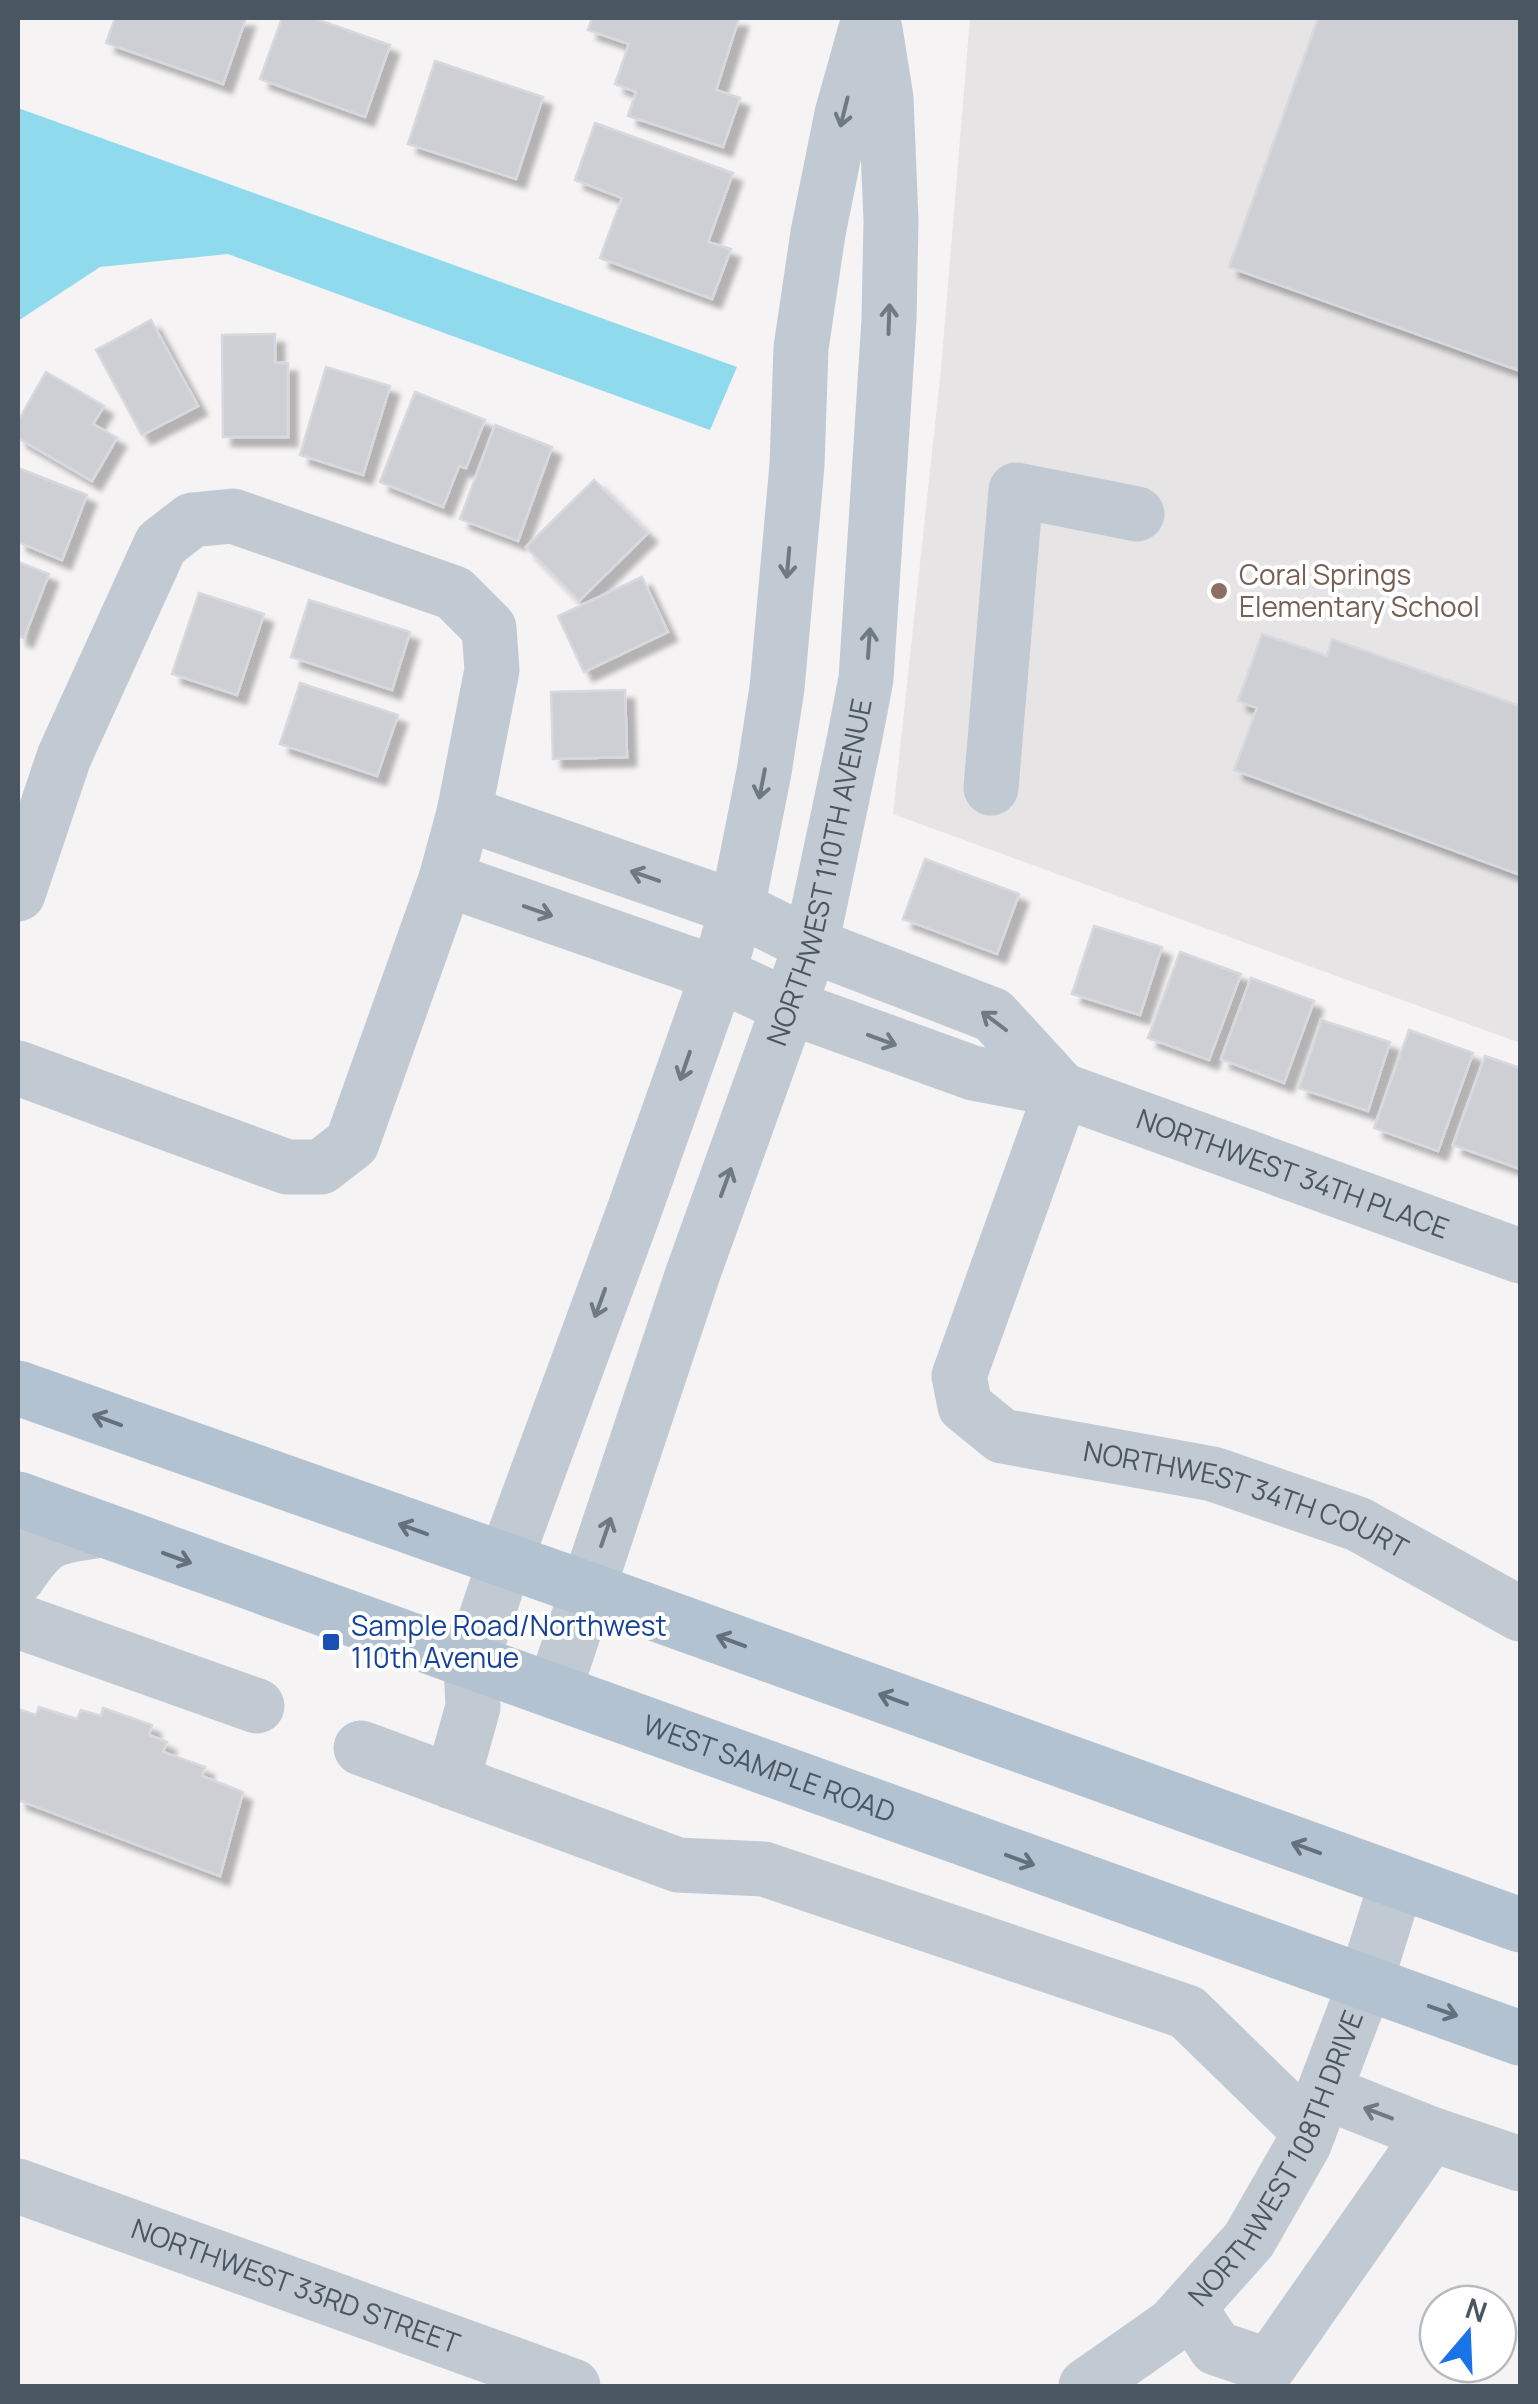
<svg xmlns="http://www.w3.org/2000/svg" width="1538" height="2404" viewBox="0 0 1538 2404" font-family="Manrope,sans-serif">
  <style>
    .education { fill: #e6e4e5 }
    .water { fill: #90daee }
    .building { fill: #cdcfd5; stroke: #d7d9de; stroke-width: 2.5; filter: url(#shadow) }
    .lines { fill: none; stroke-linecap: round; stroke-linejoin: round }
    .minor { stroke: #c1cad2; stroke-width: 55 }
    .major { stroke: #b3c2d1; stroke-width: 55 }
    .oneway { stroke: #6e7983 }
    .oneway2 { stroke: #64717d }
    .education-dot { fill: #8d6e63; stroke: #fff; stroke-width: 4 }
    .transit-dot { fill: #1a4fb4; stroke: #fff; stroke-width: 4 }
    .labels { text-anchor: middle; stroke-width: 8; stroke-linejoin: round; paint-order: stroke }
    .education-label { font-size: 28px; fill: #785e54; stroke: #fff; text-anchor: start }
    .street-label { font-size: 28px; fill: #4a5661; stroke: #fff }
    .transit-label { font-size: 28px; fill: #164399; stroke: #fff; text-anchor: start }
  </style>
  <defs>
    <filter id="shadow"><feDropShadow dx="9" dy="9" stdDeviation="2.5" flood-color="#0004"/></filter>
  </defs>
  <rect width="100%" height="100%" fill="#f5f3f3"/>
  <polygon class="education" points="970,18 1520,18 1520,1043 893,814 941,369"/>
  <polygon class="water" points="18,108 737,367 710,430 228,254 100,267 18,321"/>
  <g class="building">
    <polygon points="115,18 246,18 223,84 106,43"/>
    <polygon points="282,18 313,18 390,45 365,117 260,79"/>
    <polygon points="592,18 739,18 716,90 740,98 723,147 628,116 636,92 615,84 629,44 588,30"/>
    <polygon points="1318,18 1520,18 1520,371 1229,267"/>
    <polygon points="435,61 543,97 516,179 408,144"/>
    <polygon points="595,123 733,173 708,242 731,249 712,299 600,258 622,198 575,180"/>
    <polygon points="151,320 198,406 142,435 96,350"/>
    <polygon points="275,334 275,363 288,363 288,437 223,437 222,335"/>
    <polygon points="326,367 390,386 363,475 300,455"/>
    <polygon points="46,372 104,406 93,424 117,438 92,481 18,438 18,421"/>
    <polygon points="415,392 485,420 466,468 459,466 443,507 380,482"/>
    <polygon points="495,425 552,447 518,541 460,519"/>
    <polygon points="18,468 87,495 62,560 18,542"/>
    <polygon points="594,480 648,533 579,601 526,547"/>
    <polygon points="18,562 49,574 24,638 18,636"/>
    <polygon points="642,577 668,632 584,672 558,616"/>
    <polygon points="199,593 264,614 237,695 172,674"/>
    <polygon points="309,600 410,632 392,690 291,657"/>
    <polygon points="1262,634 1327,656 1332,639 1520,706 1520,866 1518,874 1234,770 1257,708 1238,701"/>
    <polygon points="300,683 398,715 377,776 280,744"/>
    <polygon points="625,690 627,757 553,759 551,692"/>
    <polygon points="925,859 1019,894 997,954 903,919"/>
    <polygon points="1094,926 1162,947 1140,1015 1072,994"/>
    <polygon points="1180,952 1241,974 1209,1060 1148,1038"/>
    <polygon points="1251,978 1314,1001 1284,1083 1221,1059"/>
    <polygon points="1321,1020 1390,1042 1368,1111 1299,1088"/>
    <polygon points="1409,1030 1473,1053 1438,1151 1374,1128"/>
    <polygon points="1485,1056 1520,1068 1520,1169 1453,1145"/>
    <polygon points="39,1707 77,1719 81,1710 101,1716 103,1708 152,1725 149,1735 167,1742 163,1752 205,1767 202,1776 243,1792 220,1876 18,1800 18,1709 36,1715"/>
  </g>
  <g class="lines">
    <g class="minor">
      <polyline points="991,788 1016,490 1137,514"/>
      <polyline points="464,813 737,908 811,945 993,1015 1062,1090"/>
      <path id="s1" d="M446 879 718 974 790 1007 973 1073 1062 1090 1520 1256"/>
      <polyline points="18,894 64,757 161,544 192,520 233,516 454,593 489,628 492,670 464,813 446,879 352,1143 321,1167 287,1167 18,1068"/>
      <path id="s2" d="M1062 1090 959 1376 965 1406 1002 1436 1213 1474 1358 1524 1520 1614"/>
      <path d="M18 1577C46 1535 52 1538 100 1530"/>
      <polyline points="18,1621 257,1706"/>
      <path id="s3" d="M554 1691 693 1273 811 945 854 741 866 679 889 320 891 221 886 98 875 29"/>
      <polyline points="361,1748 678,1865 764,1869 1187,2012 1309,2131"/>
      <polyline points="452,1782 473,1707 471,1663 505,1561 634,1211 718,974 737,908 764,772 777,688 797,465 801,348 818,233 842,114 869,18"/>
      <polyline points="1325,2092 1431,2134 1520,2164"/>
      <path id="s4" d="M18 2186 573 2386"/>
      <polyline points="1189,2307 1216,2348 1269,2366 1431,2134"/>
      <path id="s5" d="M1086 2386 1173 2325 1249 2240 1304 2144 1365 1984 1397 1881"/>
    </g>
    <g class="major">
      <polyline points="18,1388 587,1589 1520,1925"/>
      <path id="s6" d="M18 1499 1520 2038"/>
    </g>
  </g>
  <defs><path id="oneway-shaft" d="M-6 0H5M1.5-3L5.5 0L1.5 3" fill="none" stroke-width="1.6" stroke-linecap="round" stroke-linejoin="round" transform="scale(2.5)"/></defs>
  <g class="oneway">
    <use href="#oneway-shaft" transform="translate(844 112) rotate(104)"/>
    <use href="#oneway-shaft" transform="translate(889 319) rotate(-88)"/>
    <use href="#oneway-shaft" transform="translate(788 563) rotate(95)"/>
    <use href="#oneway-shaft" transform="translate(869 643) rotate(-86)"/>
    <use href="#oneway-shaft" transform="translate(762 784) rotate(101)"/>
    <use href="#oneway-shaft" transform="translate(645 876) rotate(-161)"/>
    <use href="#oneway-shaft" transform="translate(538 911) rotate(19)"/>
    <use href="#oneway-shaft" transform="translate(994 1021) rotate(-143)"/>
    <use href="#oneway-shaft" transform="translate(882 1040) rotate(20)"/>
    <use href="#oneway-shaft" transform="translate(685 1066) rotate(109)"/>
    <use href="#oneway-shaft" transform="translate(726 1182) rotate(-70)"/>
    <use href="#oneway-shaft" transform="translate(600 1303) rotate(110)"/>
    <use href="#oneway-shaft" transform="translate(606 1532) rotate(-71)"/>
    <use href="#oneway-shaft" transform="translate(1378 2113) rotate(-159)"/>
  </g>
  <g class="oneway2">
    <use href="#oneway-shaft" transform="translate(107 1420) rotate(-160)"/>
    <use href="#oneway-shaft" transform="translate(413 1529) rotate(-160)"/>
    <use href="#oneway-shaft" transform="translate(177 1558) rotate(20)"/>
    <use href="#oneway-shaft" transform="translate(731 1641) rotate(-160)"/>
    <use href="#oneway-shaft" transform="translate(893 1699) rotate(-160)"/>
    <use href="#oneway-shaft" transform="translate(1306 1848) rotate(-160)"/>
    <use href="#oneway-shaft" transform="translate(1020 1860) rotate(20)"/>
    <use href="#oneway-shaft" transform="translate(1443 2011) rotate(19)"/>
  </g>
  <circle class="education-dot" cx="1219" cy="591" r="10"/>
  <rect class="transit-dot" x="321" y="1632" width="20" height="20" rx="5"/>
  <g class="labels">
    <g class="education-label">
      <text x="1239" y="585">Coral Springs<tspan x="1239" dy="32">Elementary School</tspan></text>
    </g>
    <g class="street-label">
      <text dy="10" stroke="none"><textPath href="#s3" startOffset="862">NORTHWEST 110TH AVENUE</textPath></text>
      <text dy="10" stroke="none"><textPath href="#s1" startOffset="898">NORTHWEST 34TH PLACE</textPath></text>
      <text dy="10" stroke="none"><textPath href="#s2" startOffset="635">NORTHWEST 34TH COURT</textPath></text>
      <text dy="10" stroke="none"><textPath href="#s6" startOffset="798">WEST SAMPLE ROAD</textPath></text>
      <text dy="10" stroke="none"><textPath href="#s5" startOffset="305">NORTHWEST 108TH DRIVE</textPath></text>
      <text dy="10" stroke="none"><textPath href="#s4" startOffset="295">NORTHWEST 33RD STREET</textPath></text>
    </g>
    <g class="transit-label">
      <text x="351" y="1636">Sample Road/Northwest<tspan x="351" dy="32">110th Avenue</tspan></text>
    </g>
  </g>
  <rect width="1538" height="2404" fill="none" stroke="#4a5661" stroke-width="40"/>
  <g transform="translate(1468 2334) rotate(19)"><circle r="48" fill="#ffffff" stroke="#b7bbc0" stroke-width="2.5"/>
  <path d="M0-8L18 38L0 25L-18 38Z" fill="#1a73e8"/>
  <text y="-15" font-size="28" font-weight="bold" text-anchor="middle" fill="#4a5661">N</text>
  </g>
</svg>
